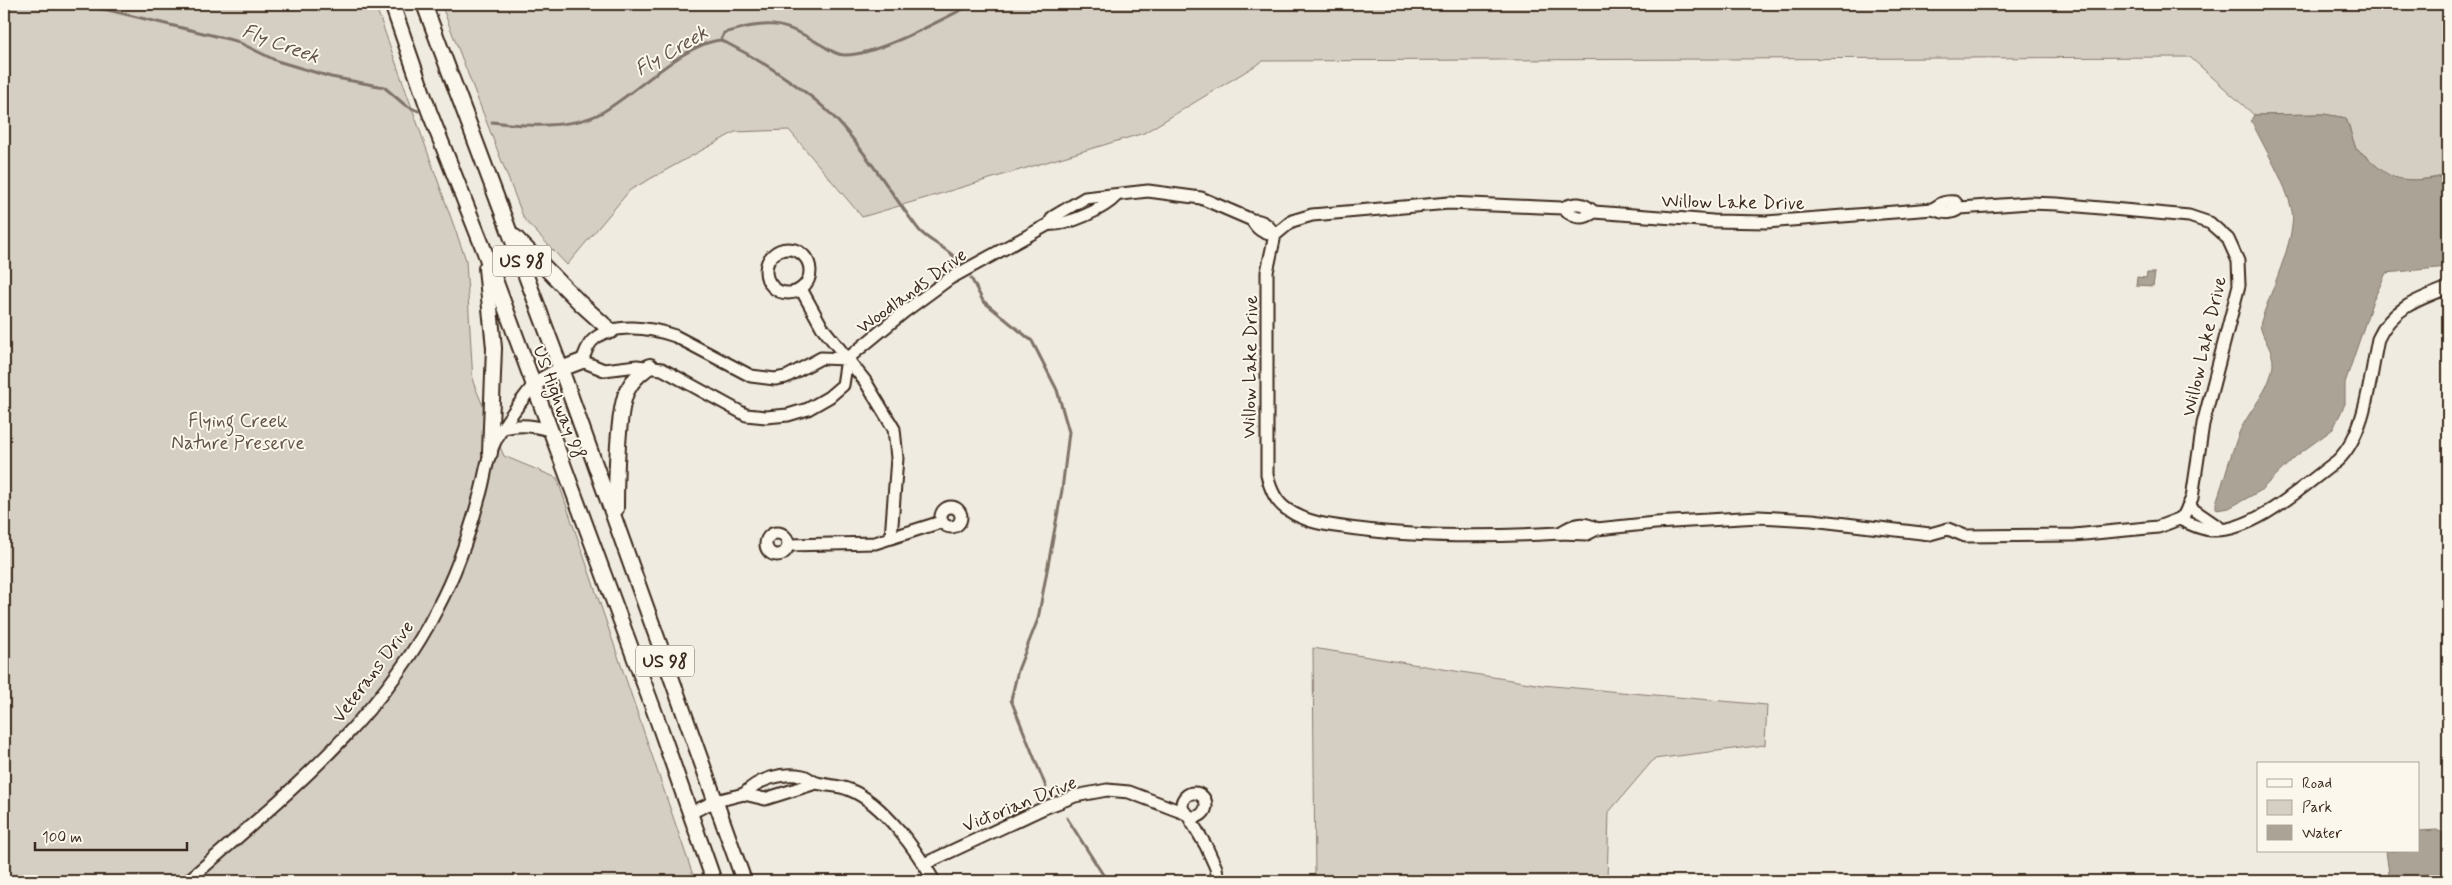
<svg xmlns="http://www.w3.org/2000/svg" width="2452" height="885" viewBox="0 0 2452 885" font-family="Mynerve,sans-serif">
  <style>
    .green { fill: #d5cec3; stroke: #887c70 }
    .water { fill: #aca397; stroke: #7f7367 }
    .lines { fill: none; stroke-linecap: round; stroke-linejoin: round }
    .stream { stroke: #7f7367; stroke-width: 3 }
    .minor-casing { stroke: #3b2a1e; stroke-width: 15 }
    .major-casing { stroke: #3b2a1e; stroke-width: 18 }
    .minor { stroke: #fbf7ec; stroke-width: 11 }
    .major { stroke: #fbf7ec; stroke-width: 14 }
    .labels { text-anchor: middle; stroke-width: 4; stroke-linejoin: round; paint-order: stroke }
    .shield { fill: #fbf7ec; stroke: #75685c; stroke-width: 1 }
    .shield-label { font-size: 18px; font-weight: bold; fill: #3b2a1e }
    .street-label { font-size: 19px; fill: #3b2a1e; stroke: #fbf7ec }
    .park-label { font-size: 19px; fill: #625347; stroke: #fbf7ec }
    .water-label { font-size: 20px; font-style: italic; fill: #635448; stroke: #fbf7ec }
  </style>
  <rect width="100%" height="100%" fill="#f0ebe0"/>
  <filter id="ink" filterUnits="userSpaceOnUse"><feTurbulence type="fractalNoise" baseFrequency=".02" numOctaves="2"/><feDisplacementMap in="SourceGraphic" scale="10" xChannelSelector="R" yChannelSelector="G"/><feConvolveMatrix kernelMatrix="1 2 1 2 8 2 1 2 1" color-interpolation-filters="sRGB"/></filter>
  <g filter="url(#ink)">
    <g class="green">
      <polygon points="4,4 375,4 466,260 473,382 504,456 557,478 695,881 4,881"/>
      <path d="M441 4H2448V175C2428 179 2401 185 2383 172 2373 164 2367 155 2356 149L2346 118 2324 114 2254 115 2190 57 1263 61 1144 133 862 217 789 130 735 132 630 190 567 265 524 219Z"/>
      <polygon points="1313,648 1542,685 1767,705 1765,745 1654,759 1609,812 1607,881 1315,881"/>
    </g>
    <g class="water">
      <path d="M2324 114 2346 118 2356 149C2366 156 2373 164 2383 171 2401 185 2428 179 2448 176V267L2386 273 2372 303 2345 383V404L2333 429 2296 456 2260 491 2229 508 2216 510V503C2224 480 2230 456 2239 433 2249 410 2270 391 2273 365 2274 350 2262 339 2260 325 2268 296 2297 238 2292 211 2286 182 2264 148 2251 120L2254 115Z"/>
      <polygon points="2147,273 2155,273 2153,286 2136,285 2137,277 2146,278"/>
      <polygon points="2437,830 2446,835 2448,881 2390,881 2386,851 2418,851 2418,831"/>
    </g>
    <g class="lines">
      <g class="stream">
        <polyline points="68,4 108,10 236,41 277,61 331,77 384,87 405,105 418,111"/>
        <path d="M721 40C759 59 814 93 842 126 870 158 893 196 919 230 930 243 948 247 960 263"/>
        <path d="M492 122C524 126 571 129 601 113 635 94 684 43 721 40L724 33C766 21 781 20 818 43 826 47 836 56 846 55 878 55 942 19 973 4"/>
        <polyline points="971,278 983,301 1032,341 1057,390 1069,432 1062,490 1038,619 1018,670 1011,700 1046,787"/>
        <polyline points="1067,818 1107,881"/>
      </g>
      <g class="minor-casing">
        <g id="minor">
          <path d="M1449 203 1562 208C1573 217 1582 221 1594 212L1713 221 1766 222 1933 209C1944 213 1950 215 1960 208L2029 203 2057 204 2189 216 2210 223 2228 239 2238 261 2239 285 2203 424 2192 498 2184 515 2179 519 2158 527 2074 535 1965 536 1948 529 1930 534 1812 520 1759 517 1655 523 1597 529 1587 534 1560 533C1492 537 1425 538 1358 529 1334 526 1308 524 1288 510 1276 503 1270 488 1267 475V272L1275 235 1292 221 1312 215Z"/>
          <path d="M1562 208C1575 202 1583 202 1594 212"/>
          <path d="M1933 209C1941 203 1945 201 1955 202L1960 208"/>
          <path d="M1252 220C1257 230 1264 234 1275 235"/>
          <path d="M1049 224C1067 226 1104 209 1116 196"/>
          <circle cx="788" cy="271" r="22"/>
          <polyline points="801,289 822,327 865,381 894,429 897,458 891,538"/>
          <path d="M847 359 843 385 829 397 808 409 788 415 766 417 746 415 662 369 637 366 604 370 582 361C585 354 587 346 592 341 612 321 652 328 675 336L751 376 775 379 786 377 821 358 847 359 904 312 949 279 1049 224 1053 217 1085 198 1148 191 1201 198 1252 220C1264 220 1269 226 1275 235"/>
          <path d="M504 428C520 424 533 425 549 430"/>
          <polyline points="2188,506 2220,528"/>
          <circle cx="951" cy="517" r="10"/>
          <path d="M2179 519C2189 523 2199 529 2211 530 2254 533 2304 485 2337 461 2366 434 2370 377 2378 339 2392 308 2419 299 2448 288"/>
          <circle cx="777" cy="544" r="11"/>
          <path d="M1560 533C1573 524 1583 521 1597 529"/>
          <polyline points="788,545 875,543 941,522"/>
          <circle cx="1194" cy="805" r="12"/>
          <path d="M744 794C758 779 782 772 803 776 808 777 812 782 817 783 827 786 839 785 850 790 883 803 917 851 934 881"/>
          <polyline points="690,813 716,801 744,794 765,799 816,783"/>
          <polyline points="924,864 1044,808 1075,796 1107,790 1129,792 1187,814 1206,846 1216,868 1218,881"/>
          <path d="M188 881C280 799 382 720 438 607 456 573 469 535 479 498 484 483 485 468 490 454 498 429 519 405 534 384"/>
        </g>
      </g>
      <g class="major-casing">
        <g id="major">
          <polyline points="392,4 429,111 484,250 656,716 714,881"/>
          <polyline points="424,4 561,369 744,881"/>
          <polyline points="515,237 580,303 611,331"/>
          <polyline points="486,268 494,348 490,453"/>
          <polyline points="534,384 561,369 582,361"/>
          <path d="M616 509C616 485 617 407 628 389 633 379 641 373 650 366"/>
        </g>
      </g>
      <use href="#minor" class="minor"/>
      <use href="#major" class="major"/>
    </g>
  </g>
  <g class="labels">
    <g class="shield">
      <rect x="493" y="245.5" width="58" height="31" rx="4"/>
      <rect x="636" y="645.5" width="58" height="31" rx="4"/>
    </g>
    <g class="shield-label">
      <text x="522" y="267">US 98</text>
      <text x="665" y="667">US 98</text>
    </g>
    <g class="street-label">
      <text transform="translate(1733 201) rotate(1)" y="7">Willow Lake Drive</text>
      <text transform="translate(911 290) rotate(-36)" y="7">Woodlands Drive</text>
      <text transform="translate(2203 346) rotate(-77)" y="7">Willow Lake Drive</text>
      <text transform="translate(1249 367) rotate(-89)" y="7">Willow Lake Drive</text>
      <text transform="translate(560 402) rotate(70)" y="7">US Highway 98</text>
      <text transform="translate(372 671) rotate(-53)" y="7">Veterans Drive</text>
      <text transform="translate(1019 803) rotate(-22)" y="7">Victorian Drive</text>
    </g>
    <g class="park-label">
      <text x="238" y="427">Flying Creek<tspan x="238" dy="22">Nature Preserve</tspan></text>
    </g>
    <g class="water-label">
      <text transform="translate(281 43) rotate(20)" y="7">Fly Creek</text>
      <text transform="translate(671 50) rotate(-30)" y="7">Fly Creek</text>
    </g>
  </g>
  <rect width="2452" height="885" fill="none" stroke="#fbf7ec" stroke-width="20"/>
  <rect x="10" y="10" width="2432" height="865" fill="none" stroke="#3b2a1e" stroke-width="2" filter="url(#ink)"/>
  <rect x="2257" y="762" width="162" height="90" fill="#fbf7ec" stroke="#aea59a"/>
  <rect x="2267" y="779" width="25" height="8" fill="#fbf7ec" stroke="#aea59a"/>
  <text x="2302" y="788" font-size="15" fill="#3b2a1e">Road</text>
  <rect x="2267" y="800" width="25" height="15" fill="#d5cec3" stroke="#aea59a"/>
  <text x="2302" y="812" font-size="15" fill="#3b2a1e">Park</text>
  <rect x="2267" y="825" width="25" height="15" fill="#aca397" stroke="#aea59a"/>
  <text x="2302" y="838" font-size="15" fill="#3b2a1e">Water</text>
  <path d="M35 842v8h152v-8" fill="none" stroke="#3b2a1e" stroke-width="2.5"/>
  <text x="42" y="842" font-size="15" fill="#3b2a1e" stroke="#fbf7ec" stroke-width="4" paint-order="stroke">100 m</text>
</svg>
